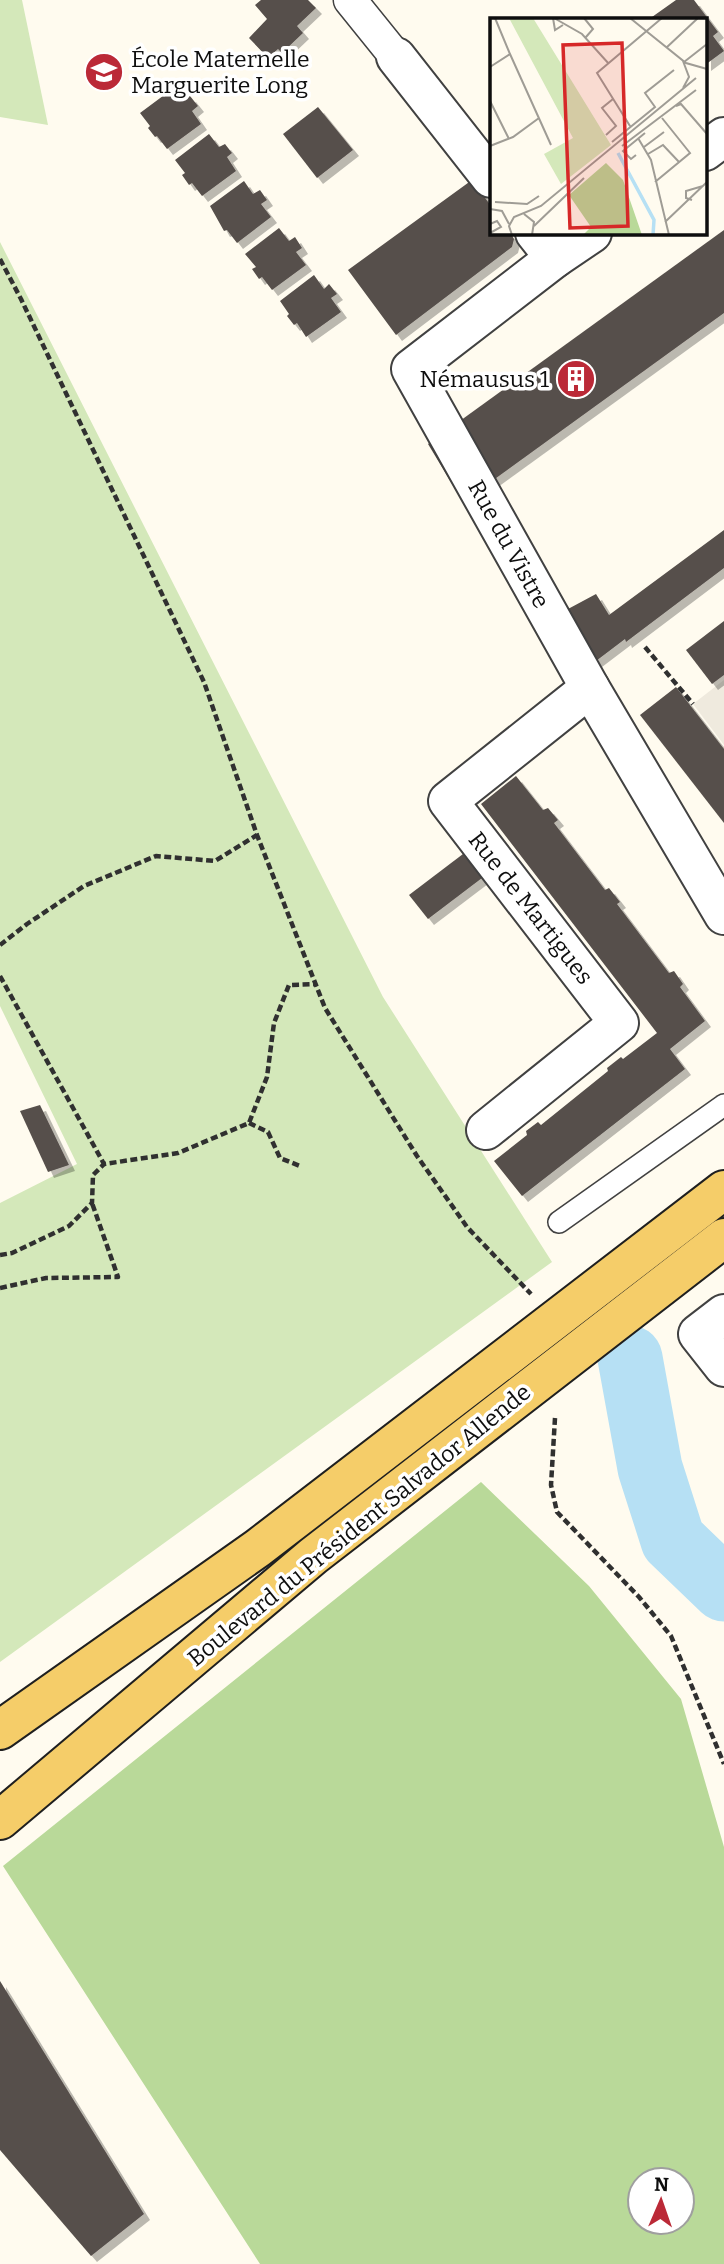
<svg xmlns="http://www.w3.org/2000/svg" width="724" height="2264" viewBox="0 0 724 2264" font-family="Bitter,serif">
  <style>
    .green { fill: #d4e8ba }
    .forest { fill: #b9d999; fill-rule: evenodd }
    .plaza { fill: #efeade }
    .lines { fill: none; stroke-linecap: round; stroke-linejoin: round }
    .river { stroke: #b6e0f4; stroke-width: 65 }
    .building { fill: #564f4b; filter: url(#shadow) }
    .service-casing { stroke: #414141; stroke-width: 24 }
    .pedestrian-casing { stroke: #414141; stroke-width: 35 }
    .minor-casing { stroke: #414141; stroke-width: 42 }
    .primary-casing { stroke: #1f1f1f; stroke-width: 42 }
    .path { stroke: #303030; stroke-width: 4.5; stroke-dasharray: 7 3.5; stroke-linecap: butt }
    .service { stroke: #fff; stroke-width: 21 }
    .pedestrian { stroke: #fff; stroke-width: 32 }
    .minor { stroke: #fff; stroke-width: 38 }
    .primary { stroke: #f5cd69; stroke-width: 38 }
    .labels { text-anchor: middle; stroke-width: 7; stroke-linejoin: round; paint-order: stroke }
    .poi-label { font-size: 23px; fill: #0e0e0e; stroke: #fff; text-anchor: start }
    .street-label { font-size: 23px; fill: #0e0e0e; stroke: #fff }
    .inset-river { fill: none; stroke: #b6e0f4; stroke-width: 3.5 }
    .inset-road { fill: none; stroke: #9f9c95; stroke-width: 2 }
    .view { fill: #d62828; fill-opacity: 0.15; stroke: #d62828; stroke-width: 3.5 }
    .inset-edge { fill: none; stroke: #0e0e0e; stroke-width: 3.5 }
  </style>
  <defs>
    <filter id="shadow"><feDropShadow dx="6" dy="6" stdDeviation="0" flood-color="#0004"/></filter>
  </defs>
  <rect width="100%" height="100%" fill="#fffbef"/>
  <g class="green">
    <polygon points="0,0 22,0 48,125 0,117"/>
    <polygon points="0,242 383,997 552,1262 0,1662 0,1203 77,1164 0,1006"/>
  </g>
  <path class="forest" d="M481 1482 589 1586 681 1699 724 1847V2264H260L3 1866ZM640 2180H682V2222H640Z"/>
  <polygon class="plaza" points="724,680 724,745 693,704"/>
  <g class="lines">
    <polyline class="river" points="630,1358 650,1468 673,1540 724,1589"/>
  </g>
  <g class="building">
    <polygon points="261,0 308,0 316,8 297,26 303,33 282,53 278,49 268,58 249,38 267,19 255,5"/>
    <polygon points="676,0 694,0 718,32 713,36 724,51 705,65 705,19 654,19 652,17"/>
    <polygon points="175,87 185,100 190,96 198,106 192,111 201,124 167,149 157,136 155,137 148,128 150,126 140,113"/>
    <polygon points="318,107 353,150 317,178 283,134"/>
    <polygon points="209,134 219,147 225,144 232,153 227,157 236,171 202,196 192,183 189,185 182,175 185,173 175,160"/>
    <polygon points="472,180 491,206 491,233 511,233 514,239 512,247 396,335 348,270"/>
    <polygon points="244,181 253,194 260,190 267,200 261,204 271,217 237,243 227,230 224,231 210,206"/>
    <polygon points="279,228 289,241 295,237 302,248 296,252 306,265 272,290 262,277 259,279 252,269 256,267 245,254"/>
    <polygon points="724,230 724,313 463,502 428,444"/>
    <polygon points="314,275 324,289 329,284 337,294 331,298 341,312 306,337 297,323 294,325 287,316 289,314 280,301"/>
    <polygon points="724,530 724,568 626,642 625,639 596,661 568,609 596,594 609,615"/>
    <polygon points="724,621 724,675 712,684 686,650"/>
    <polygon points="676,687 724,749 724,823 640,715"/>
    <polygon points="516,776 543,810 548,808 558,820 554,823 605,890 609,888 620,902 617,904 669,973 674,971 683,984 680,987 705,1021 670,1049 685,1069 522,1196 494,1161 527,1135 526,1131 538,1122 541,1125 608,1071 607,1068 621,1057 623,1059 657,1033 481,804"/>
    <polygon points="463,854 482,878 428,919 409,895"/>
    <polygon points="40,1105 69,1165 48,1172 20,1111"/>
    <polygon points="0,1981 144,2214 91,2256 0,2150"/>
  </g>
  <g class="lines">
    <g class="service-casing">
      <polyline id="service" points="559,1222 724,1105"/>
    </g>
    <g class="pedestrian-casing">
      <polyline id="pedestrian" points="350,0 396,57"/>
    </g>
    <g class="minor-casing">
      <g id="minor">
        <polyline points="396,57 491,178"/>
        <polyline points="705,151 724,137"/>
        <polyline points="535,233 555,258"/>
        <polyline points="592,233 555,258 411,369 590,688 724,915"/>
        <polyline points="486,1130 619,1023 448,801 590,688"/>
        <polyline points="724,1314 698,1334 724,1367"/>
      </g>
    </g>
    <g class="primary-casing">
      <g id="primary">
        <polyline points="0,1730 258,1548 724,1190"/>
        <polyline points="0,1820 313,1556 724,1238"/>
      </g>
    </g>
    <g class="path">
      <polyline points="0,259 21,299 204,682 257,835 325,1008 417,1156 467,1227 531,1294"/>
      <polyline points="645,647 693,704"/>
      <polyline points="0,945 27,924 84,886 156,856 215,861 257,835"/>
      <polyline points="0,976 104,1164 178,1153 249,1123 267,1077 274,1023 289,985 317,984"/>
      <polyline points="249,1123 268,1132 280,1158 300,1166"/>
      <polyline points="0,1255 12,1253 69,1226 92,1203 93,1175 104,1164"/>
      <polyline points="0,1288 46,1278 118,1277 92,1203"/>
      <polyline points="555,1418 551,1485 557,1512 639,1597 671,1636 724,1764"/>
    </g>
    <use href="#service" class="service"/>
    <use href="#pedestrian" class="pedestrian"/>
    <use href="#minor" class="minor"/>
    <use href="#primary" class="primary"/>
  </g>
  <defs>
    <g id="school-disc" transform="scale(2.0125)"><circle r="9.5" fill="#bb2937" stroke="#fff"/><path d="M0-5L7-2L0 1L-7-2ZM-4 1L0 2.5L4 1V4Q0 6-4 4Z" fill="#fff"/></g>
    <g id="building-disc" transform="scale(2.0125)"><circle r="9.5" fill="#bb2937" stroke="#fff"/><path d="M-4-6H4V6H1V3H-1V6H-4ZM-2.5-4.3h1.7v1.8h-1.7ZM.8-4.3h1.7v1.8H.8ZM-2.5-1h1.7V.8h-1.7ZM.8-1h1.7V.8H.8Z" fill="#fff"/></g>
  </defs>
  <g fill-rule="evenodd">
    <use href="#school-disc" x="104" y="72"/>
    <use href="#building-disc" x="576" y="379"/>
  </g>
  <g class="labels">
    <g class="poi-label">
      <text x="131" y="67">École Maternelle<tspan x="131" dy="26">Marguerite Long</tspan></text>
      <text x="549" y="387" text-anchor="end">Némausus 1</text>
    </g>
    <g class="street-label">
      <text transform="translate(509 544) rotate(61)" y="8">Rue du Vistre</text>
      <text transform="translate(531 908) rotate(52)" y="8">Rue de Martigues</text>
      <text transform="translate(359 1525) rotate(-39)" y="8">Boulevard du Président Salvador Allende</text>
    </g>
  </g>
  <g transform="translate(490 18)">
    <rect width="217" height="217" fill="#fffbef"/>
    <path d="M19 0H43L121 127 71 166 54 136 83 120Z" fill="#d4e8ba"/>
    <path d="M116 145 133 162 152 217H93L101 209 79 177Z" fill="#b9d999"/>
    <path class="inset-river" d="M128 135 164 202 163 217"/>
    <path class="inset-road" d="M63 0 65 12 73 7M64 0 92 16 119 46M94 0 103 11 96 19M140 0 196 45 217 51M176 30 208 0M20 36 61 127M193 43 199 59 193 70M194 44 217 26M0 49 20 36 5 0M0 83 19 121M186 88 191 86 217 116M140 108 107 55 172 0M116 117 126 108 112 90 123 81M148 120 161 142 179 217M122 124 165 89 155 75 184 52M0 128 23 119 49 100M132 128 206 72M154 129 174 114M158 136 173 127 189 144M146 137 141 141 133 133 155 115M165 164 200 135 172 100M202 182 196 180V173L213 168M5 184 37 186 49 178M0 191 12 193 19 206M34 196 44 204 42 217M175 204 217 164M0 206 7 203 11 209 0 215M44 208 94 160M22 217 19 208 24 199 51 188 206 60"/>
    <path class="view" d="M132 25 138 208 80 210 73 27Z"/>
    <rect width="217" height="217" class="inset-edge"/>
  </g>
  <g transform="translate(661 2201) rotate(2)"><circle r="33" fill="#ffffff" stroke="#9f9f9f" stroke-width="2"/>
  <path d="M0-5L12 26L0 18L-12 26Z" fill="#bb2937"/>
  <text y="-10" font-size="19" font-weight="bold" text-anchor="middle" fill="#0e0e0e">N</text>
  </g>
</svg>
